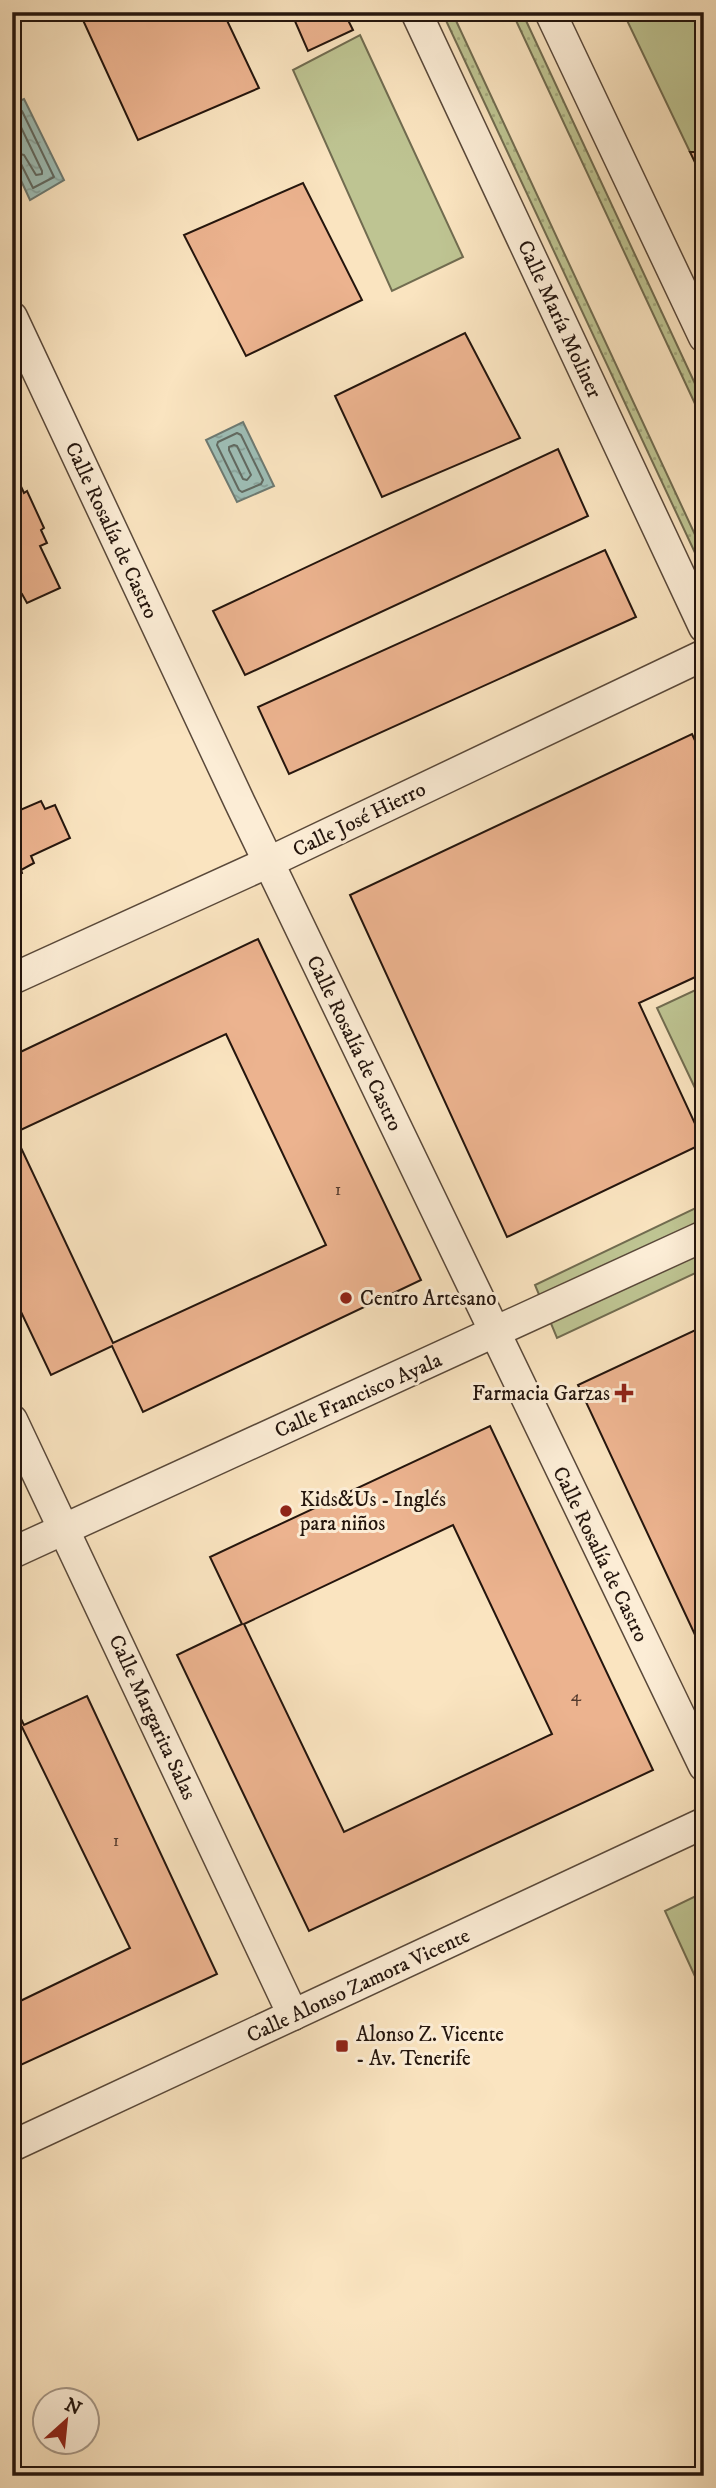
<svg xmlns="http://www.w3.org/2000/svg" width="716" height="2488" viewBox="0 0 716 2488" font-family="'IM FELL DW Pica',serif">
  <style>
    .grass { fill: url(#grass-dots); stroke: #716c50; stroke-width: 2 }
    .park { fill: #bec492; stroke: #716c50; stroke-width: 2 }
    .water { fill: url(#water-ripples); stroke: #6d7a72; stroke-width: 2 }
    .lines { fill: none; stroke-linecap: round; stroke-linejoin: round }
    .shore { stroke: #616a62; stroke-width: 2 }
    .building { fill: #ecb38f; stroke: #24150d; stroke-width: 2; fill-rule: evenodd }
    .street-casing { stroke: #5a493a; stroke-width: 33 }
    .street { stroke: #fcedd6; stroke-width: 30 }
    .poi-dot { fill: #8f2418; stroke: #fcedd6; stroke-width: 2.5 }
    .labels { text-anchor: middle; stroke-width: 6; stroke-linejoin: round; paint-order: stroke }
    .number-label { font-size: 18px; fill: #563c2e }
    .street-label { font-size: 21px; fill: #24150d; stroke: #fcedd6 }
    .poi-label { font-size: 21px; fill: #24150d; stroke: #fcedd6; text-anchor: start }
  </style>
  <defs>
    <pattern id="grass-dots" width="8" height="8" patternUnits="userSpaceOnUse" patternTransform="scale(1.75)"><rect width="8" height="8" fill="#bec492"/><path d="M2 2h.1M6 6h.1" fill="none" stroke="#a3a87d" stroke-width="1.8" stroke-linecap="round"/></pattern>
    <pattern id="water-ripples" width="26" height="14" patternUnits="userSpaceOnUse" patternTransform="scale(1.75)"><rect width="26" height="14" fill="#9ebeb6"/><path d="M2 4q2-2 4 0t4 0M15 11q2-2 4 0t4 0" fill="none" stroke="#88a29b"/></pattern>
  </defs>
  <rect width="100%" height="100%" fill="#fae4c0"/>
  <filter id="stains"><feTurbulence type="fractalNoise" baseFrequency=".00286" numOctaves="4"/><feColorMatrix values="0 0 0 0 .2 0 0 0 0 .09 0 0 0 0 .02 0 0 0 .5 -.17"/></filter>
  <radialGradient id="worn" r=".72"><stop offset=".6" stop-color="#630" stop-opacity="0"/><stop offset="1" stop-color="#630" stop-opacity=".3"/></radialGradient>
  <g class="grass">
    <polygon points="442,12 452,12 704,554 704,572"/>
    <polygon points="512,12 522,12 704,403 704,423"/>
  </g>
  <g class="park">
    <polygon points="623,12 704,12 704,152 690,152"/>
    <polygon points="360,35 463,257 392,291 293,70"/>
    <polygon points="704,986 704,1107 657,1008"/>
    <polygon points="704,1204 704,1269 557,1338 535,1285"/>
    <polygon points="702,1893 704,1897 704,1996 665,1911"/>
  </g>
  <g class="water">
    <polygon points="24,99 64,180 30,200 12,161 12,104"/>
    <polygon points="243,422 274,486 237,502 206,440"/>
  </g>
  <g class="lines">
    <g class="shore">
      <polyline points="12,110 22,111 54,177 33,188 21,164 12,160"/>
      <polyline points="12,119 18,121 42,171 42,174 36,175 24,155 12,152"/>
      <polygon points="237,433 241,435 263,480 261,484 242,492 239,490 217,445 218,442"/>
      <polygon points="234,445 237,446 251,475 247,480 243,479 229,450 229,447"/>
    </g>
  </g>
  <g class="building">
    <polygon points="96,12 223,12 259,88 138,140 82,18"/>
    <polygon points="291,12 344,12 353,30 308,51"/>
    <polygon points="690,152 704,152 704,181"/>
    <polygon points="303,183 362,300 246,356 184,235"/>
    <polygon points="465,333 520,438 382,497 335,396"/>
    <polygon points="558,449 588,516 245,675 213,611"/>
    <polygon points="18,480 24,493 27,491 44,528 41,530 47,543 40,546 60,588 27,603 22,594 14,598 12,594 12,482"/>
    <polygon points="605,550 636,617 289,774 258,707"/>
    <polygon points="692,734 704,760 704,973 639,1003 704,1143 507,1237 350,895"/>
    <polygon points="12,799 18,811 41,801 45,809 55,805 70,838 31,856 34,863 21,870 22,873 12,878"/>
    <path d="M258 939 421 1280 143 1412 112 1346 51 1375 12 1293V1056ZM226 1034 326 1245 113 1343 14 1133Z"/>
    <polygon points="704,1326 704,1654 578,1385"/>
    <path d="M490 1426 653 1770 309 1931 177 1655 242 1624 210 1557ZM453 1525 552 1734 344 1832 244 1624Z"/>
    <polygon points="87,1696 217,1974 12,2069 12,2005 130,1948 22,1727 12,1731 12,1701 24,1725"/>
  </g>
  <g class="lines">
    <g class="street-casing">
      <g id="street">
        <polyline points="416,12 704,627"/>
        <polyline points="550,12 704,337"/>
        <polyline points="12,317 240,803 704,1766"/>
        <polyline points="12,979 269,862 704,655"/>
        <polyline points="12,1420 293,2015"/>
        <polyline points="12,1553 704,1236"/>
        <polyline points="12,2146 704,1823"/>
      </g>
    </g>
    <use href="#street" class="street"/>
  </g>
  <g class="poi-dot">
    <circle cx="346" cy="1298" r="7"/>
    <path d="M620.5 1382.5h7v7h7v7h-7v7h-7v-7h-7v-7h7z"/>
    <circle cx="286" cy="1511" r="7"/>
    <rect x="335" y="2039" width="14" height="14" rx="3.5"/>
  </g>
  <g class="labels">
    <g class="number-label">
      <text x="338" y="1195">1</text>
      <text x="576" y="1701">4</text>
      <text x="116" y="1846">1</text>
    </g>
    <g class="street-label">
      <text transform="translate(560 319) rotate(65)" y="7">Calle María Moliner</text>
      <text transform="translate(112 530) rotate(65)" y="7">Calle Rosalía de Castro</text>
      <text transform="translate(359 819) rotate(-26)" y="7">Calle José Hierro</text>
      <text transform="translate(355 1043) rotate(64)" y="7">Calle Rosalía de Castro</text>
      <text transform="translate(358 1395) rotate(-24)" y="7">Calle Francisco Ayala</text>
      <text transform="translate(601 1554) rotate(64)" y="7">Calle Rosalía de Castro</text>
      <text transform="translate(153 1717) rotate(65)" y="7">Calle Margarita Salas</text>
      <text transform="translate(358 1985) rotate(-25)" y="7">Calle Alonso Zamora Vicente</text>
    </g>
    <g class="poi-label">
      <text x="360" y="1305">Centro Artesano</text>
      <text x="610" y="1400" text-anchor="end">Farmacia Garzas</text>
      <text x="300" y="1506">Kids&amp;Us - Inglés<tspan x="300" dy="24">para niños</tspan></text>
      <text x="356" y="2041">Alonso Z. Vicente<tspan x="356" dy="24">- Av. Tenerife</tspan></text>
    </g>
  </g>
  <rect width="716" height="2488" fill="none" stroke="#fae4c0" stroke-width="42"/>
  <rect x="14" y="14" width="688" height="2460" fill="none" stroke="#24150d" stroke-width="3.5"/>
  <rect x="21" y="21" width="674" height="2446" fill="none" stroke="#24150d" stroke-width="2"/>
  <g transform="translate(66 2421) rotate(27)"><circle r="33" fill="#fcedd6" stroke="#a69786" stroke-width="2"/>
  <path d="M0-5L12 26L0 18L-12 26Z" fill="#8f2418"/>
  <text y="-10" font-size="19" font-weight="bold" text-anchor="middle" fill="#24150d">N</text>
  </g>
  <rect width="100%" height="100%" filter="url(#stains)"/>
  <rect width="100%" height="100%" fill="url(#worn)"/>
</svg>
